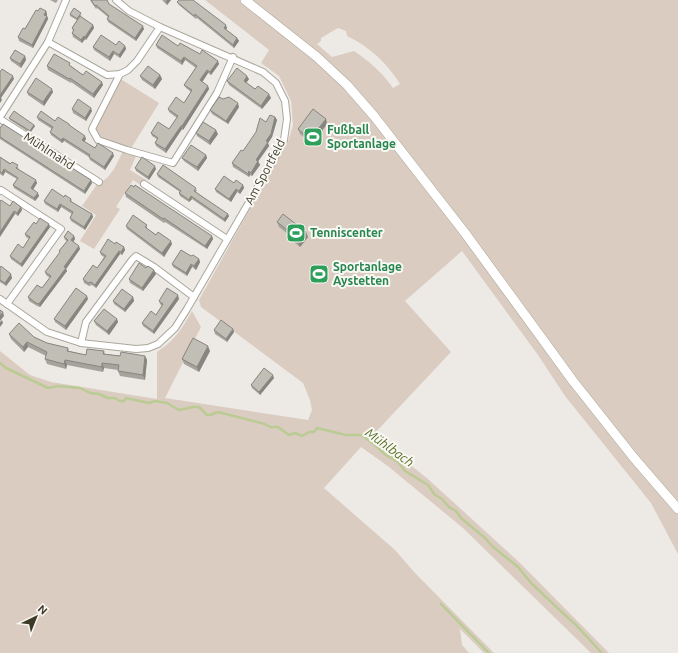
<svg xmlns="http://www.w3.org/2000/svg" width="678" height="653" viewBox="0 0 678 653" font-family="Ubuntu,sans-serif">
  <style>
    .green { fill: #dbccc1; fill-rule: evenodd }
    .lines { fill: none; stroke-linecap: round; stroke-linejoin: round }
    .stream { stroke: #bacb94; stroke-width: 2.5 }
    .minor-casing { stroke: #aaa79c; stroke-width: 8 }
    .secondary-casing { stroke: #aca899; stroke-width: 10 }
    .minor { stroke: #fff; stroke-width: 6 }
    .secondary { stroke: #fff; stroke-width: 9 }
    .wall { fill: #a6a39c }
    .shaded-wall { fill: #87857f }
    .building { fill: #c1beb5; stroke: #87857f }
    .labels { text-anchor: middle; stroke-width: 4; stroke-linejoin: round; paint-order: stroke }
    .leisure-label { font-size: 12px; font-weight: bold; fill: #27864d; stroke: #f9f8f5; text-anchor: start }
    .street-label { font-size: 12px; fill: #3d3a26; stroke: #f9f8f5 }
    .water-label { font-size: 13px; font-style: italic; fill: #5a7226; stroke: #f9f8f5 }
  </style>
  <rect width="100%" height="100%" fill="#edeae5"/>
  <g class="green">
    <path d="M205 0H678V554L651 503 565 396 538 355 462 251 405 301 451 352 373 435 428 479 520 563 609 653H591L463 528 389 467 361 447 324 488 395 550 415 573 494 653H484L460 629 462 645 469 653H0V351L30 375 51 382 157 399V352C175 340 181 330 192 311L201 327 165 398 308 420 312 410 310 400 303 383 201 307 199 300 289 139 293 125 291 101 279 76 261 63 269 50ZM338 28 346 31 347 36C370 47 387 63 400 84L393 88C382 72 370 62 354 51L332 57 317 44 321 41V38Z"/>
    <polygon points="119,78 159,103 130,150 99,139 93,129"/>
    <path d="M124 149 137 154 130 170 146 180 142 186 133 180 116 207 120 209 94 249 80 241 96 215 82 206 98 183C111 180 118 161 124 149Z"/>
  </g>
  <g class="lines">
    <g class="stream">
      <polyline points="0,363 6,368 48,388 58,386 80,388 90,393 99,394 108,398 115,398 120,401 124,401 126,398 149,403 155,401 167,403 179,410 193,407 199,407 207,415 210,415 218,412 265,424 270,427 278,427 289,435 295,433 302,436 309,432 314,432 317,428 346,435 362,435 375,445 386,455 398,462 405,471 428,485 435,495 442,499 449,507 456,511 461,518 485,538 492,546 518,567 531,583 566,616 576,625 602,653"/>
      <polyline points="441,604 489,653"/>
    </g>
    <g class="minor-casing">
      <g id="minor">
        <polyline points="48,42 107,75 120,74 128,70 137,61 160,27"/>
        <polyline points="120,74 92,129 98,140 127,150 173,163 217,93 233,57"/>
        <polyline points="0,117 48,42 66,0"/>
        <polyline points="0,119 99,182"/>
        <polyline points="144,184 227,239"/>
        <polyline points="0,191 1,190 61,229 7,304"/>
        <polyline points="0,299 47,332 81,343 136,349 148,348 158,344 175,328 187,309 273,161 284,140 287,119 285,101 276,83 263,72 160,27 129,11 116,0"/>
        <polyline points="81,343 86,322 132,260 136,256 154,267 194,297"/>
      </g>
    </g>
    <g class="secondary-casing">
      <polyline id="secondary" points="245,0 317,57 347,85 374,116 465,233 573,381 634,458 678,509"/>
    </g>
    <use href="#minor" class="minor"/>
    <use href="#secondary" class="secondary"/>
  </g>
  <g class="wall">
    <polygon points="50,0 58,0 56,3"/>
    <polygon points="90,0 107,0 109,4 144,29 136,41 108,22 107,19 108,17 97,8 96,9"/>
    <polygon points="162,0 171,0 167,5"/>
    <polygon points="177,2 227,28 226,30 237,38 239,41 234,48 197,18 196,19 179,5"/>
    <polygon points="38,11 46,11 47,14 47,16 48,19 33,48 19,41 18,37"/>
    <polygon points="70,14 82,15 80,16 93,25 94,28 86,40 85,39 82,43 73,37 72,33 73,31 72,28 77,20 70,16"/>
    <polygon points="116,45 125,46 126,49 120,58 114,54 110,61 94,50 93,47"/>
    <polygon points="156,45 178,46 200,54 219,64 211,75 208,73 202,82 208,86 209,89 183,130 182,129 166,153 156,146 155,143 157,139 152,136 151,133 169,129 177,118 169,112 168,109 184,103 191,92 186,88 184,85 196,68 185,60 182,65 157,48"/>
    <polygon points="25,56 26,60 21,68 11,61 10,58"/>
    <polygon points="47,66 71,66 83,75 103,85 94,98 71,82 71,83 48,70"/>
    <polygon points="160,75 162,79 155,89 142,80 140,76"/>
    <polygon points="249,79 246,83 255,89 271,98 262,109 229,85 227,81"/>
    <polygon points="27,92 53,92 44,106 28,95"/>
    <polygon points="239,107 228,124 212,114 210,110"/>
    <polygon points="72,109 92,111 86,121 73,113"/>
    <polygon points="37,117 69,124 70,126 86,139 84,142 95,148 114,156 105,170 90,160 89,157 64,141 62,143 51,135 50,132 52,129 38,120"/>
    <polygon points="275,117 277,120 272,137 268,143 269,146 258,161 260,165 252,176 250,175 249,177 233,167 232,163 243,151 266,122"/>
    <polygon points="9,118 34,125 35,126 30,133 10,120"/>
    <polygon points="326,119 327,124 312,144 300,134 298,129"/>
    <polygon points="0,128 92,183 85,194 0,139"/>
    <polygon points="196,133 218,134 210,145 197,136"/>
    <polygon points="206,155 207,158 198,171 184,161 182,158"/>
    <polygon points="0,157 19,168 18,169 37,183 33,190 39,196 35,201 14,188 13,185 17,179 5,172 3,176 0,174"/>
    <polygon points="135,168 156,169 149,180 136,171"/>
    <polygon points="157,174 197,190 196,192 229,216 225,222 192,199 189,202 180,196 179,193 180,192 158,177"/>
    <polygon points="234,183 243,185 244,188 240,194 237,192 231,202 216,192 215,189"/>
    <polygon points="125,193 212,236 213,239 207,249 165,222 164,223 126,197"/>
    <polygon points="64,197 71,199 72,202 92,214 93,217 85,230 71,221 70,218 72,214 61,207 58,212 45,204 44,201"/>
    <polygon points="10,206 21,207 22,210 18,216 15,214"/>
    <polygon points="277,222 308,237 300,247 290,239 288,234 279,227"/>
    <polygon points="36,224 50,227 22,267 11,259 10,256 23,248 29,239 26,237 25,234"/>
    <polygon points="147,225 147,229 172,244 164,257 127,229 126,226"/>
    <polygon points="74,236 75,239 73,242 80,249 66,269 67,271 40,307 37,306 29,301 28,297 42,288 50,278 46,275 45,272 60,253 59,251 67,241 65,240 64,237"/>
    <polygon points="115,244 124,247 125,250 122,255 120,254 96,288 92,285 89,286 84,283 83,279 97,268 104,257 101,255 100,252"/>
    <polygon points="191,256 199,259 200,262 196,270 192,267 187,276 173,267 172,264"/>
    <polygon points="0,268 12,278 6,286 0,282"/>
    <polygon points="156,274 143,291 130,283 129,279"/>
    <polygon points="133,297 134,301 125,312 114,304 113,301"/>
    <polygon points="88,299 66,330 55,322 54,319"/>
    <polygon points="179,299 154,334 143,326 142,323 156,315 162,306 160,304 159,301"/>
    <polygon points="117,319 118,322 109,335 96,325 94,321"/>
    <polygon points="233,329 234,332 227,342 215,334 214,330"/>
    <polygon points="9,334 34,337 47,343 68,348 69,351 86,355 104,351 105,354 120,356 145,356 147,360 145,380 120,376 118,371 118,370 104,368 103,372 67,365 66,369 47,364 45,359 46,356 28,347 24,352 11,339"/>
    <polygon points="210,351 199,372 184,364 182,359"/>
    <polygon points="274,378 260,395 252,388 251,385"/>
  </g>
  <g class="shaded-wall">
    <polygon points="167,0 171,0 167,5 166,1"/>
    <polygon points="46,11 47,14 45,18 44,15"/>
    <polygon points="47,16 48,19 33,48 32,45"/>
    <polygon points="93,25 94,28 86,40 85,37"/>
    <polygon points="226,25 227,28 225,31 224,28"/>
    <polygon points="143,26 144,29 136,41 135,38"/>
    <polygon points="84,36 85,39 82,43 81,40"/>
    <polygon points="237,38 239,41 234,48 233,45"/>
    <polygon points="125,46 126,49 120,58 119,55"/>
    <polygon points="113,51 114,54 110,61 109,57"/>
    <polygon points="25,56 26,60 21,68 20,64"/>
    <polygon points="184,57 185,60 182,65 181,61"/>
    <polygon points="218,61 219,64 211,75 210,72"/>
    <polygon points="207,70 208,73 201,84 200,80"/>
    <polygon points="160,75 162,79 155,89 153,85"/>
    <polygon points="13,76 14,79 1,98 2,100 0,103 0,95"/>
    <polygon points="247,76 249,79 245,85 244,81"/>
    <polygon points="102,82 103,85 94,98 93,94"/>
    <polygon points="208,86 209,89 183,130 182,126"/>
    <polygon points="52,89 53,92 44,106 43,102"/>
    <polygon points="269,94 271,98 262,109 261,106"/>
    <polygon points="238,103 239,107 228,124 226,121"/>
    <polygon points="91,108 92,111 86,121 85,118"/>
    <polygon points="275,117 277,120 272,137 268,143 269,146 257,163 256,160 266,141"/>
    <polygon points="326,119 327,124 312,144 310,139"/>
    <polygon points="34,125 35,126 30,133 30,131"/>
    <polygon points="181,126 182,129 166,153 165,149"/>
    <polygon points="216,130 218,134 210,145 209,141"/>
    <polygon points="85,136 86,139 83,143 82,140"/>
    <polygon points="63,138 64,141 62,143 61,140"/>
    <polygon points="113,153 114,156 105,170 104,167"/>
    <polygon points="206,155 207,158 198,171 197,167"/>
    <polygon points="258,161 260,165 252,176 251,173"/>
    <polygon points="155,166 156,169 149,180 148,177"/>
    <polygon points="4,169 5,172 3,176 2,173"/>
    <polygon points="249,171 250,175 249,177 248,174"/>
    <polygon points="36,180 37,183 32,191 31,188"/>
    <polygon points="91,180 92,183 85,194 84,191"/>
    <polygon points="243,185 244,188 240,194 239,191"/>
    <polygon points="236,189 237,192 231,202 229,199"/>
    <polygon points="38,193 39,196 35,201 34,198"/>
    <polygon points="191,196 192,199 189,202 189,200"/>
    <polygon points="60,204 61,207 58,212 57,209"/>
    <polygon points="21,207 22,210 18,216 17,213"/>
    <polygon points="14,211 15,214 0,237 0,232"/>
    <polygon points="92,214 93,217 85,230 84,227"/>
    <polygon points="228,214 229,216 225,222 224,219"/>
    <polygon points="49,224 50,227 22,267 21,264"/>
    <polygon points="306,232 308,237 300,247 298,242"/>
    <polygon points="74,236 75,239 72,244 71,240"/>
    <polygon points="212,236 213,239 207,249 205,246"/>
    <polygon points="171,241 172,244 164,257 162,253"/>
    <polygon points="79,246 80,249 66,269 67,271 40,307 39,304 64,267"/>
    <polygon points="124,247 125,250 122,255 121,252"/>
    <polygon points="119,251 120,254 96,288 95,285"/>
    <polygon points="199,259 200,262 196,270 194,266"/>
    <polygon points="191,264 192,267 187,276 186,273"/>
    <polygon points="154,270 156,274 143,291 142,288"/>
    <polygon points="11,274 12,278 6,286 5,283"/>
    <polygon points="178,295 179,299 154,334 153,331"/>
    <polygon points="87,296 88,299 66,330 65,326"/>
    <polygon points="133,297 134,301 125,312 124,309"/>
    <polygon points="3,312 4,316 0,321 0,316"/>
    <polygon points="117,319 118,322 109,335 107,331"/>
    <polygon points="2,320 3,323 0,327 0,322"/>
    <polygon points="233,329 234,332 227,342 226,339"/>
    <polygon points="27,342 28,347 24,352 23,347"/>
    <polygon points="208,346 210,351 199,372 197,367"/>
    <polygon points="145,356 147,360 145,380 143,375"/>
    <polygon points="65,360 67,365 66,369 64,364"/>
    <polygon points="102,363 104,368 103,372 102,367"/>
    <polygon points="273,375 274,378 260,395 259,392"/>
  </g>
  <g class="building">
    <polygon points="91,0 107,0 109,4 143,26 135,38 107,19 109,16 96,5 95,6"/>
    <polygon points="179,0 193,0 226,25 224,28 237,38 233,45 195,14 194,16 177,2"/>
    <polygon points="40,8 46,11 44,15 47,16 32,45 18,37 23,28 25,29 36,10 38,11"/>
    <polygon points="74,8 81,13 77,19 70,14"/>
    <polygon points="80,16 93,25 85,37 84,36 81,40 72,33 74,30 72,28"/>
    <polygon points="101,35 116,45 119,41 125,46 119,55 113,51 109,57 93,47"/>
    <polygon points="162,35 178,46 180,43 200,54 202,50 218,61 210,72 207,70 200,80 208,86 182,126 181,126 165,149 155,143 158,138 151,133 158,122 169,129 178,116 168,109 176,97 184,103 192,90 184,85 197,66 184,57 181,61 156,45"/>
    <polygon points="15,50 25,56 20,64 10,58"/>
    <polygon points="54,54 70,63 69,65 83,75 86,71 102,82 93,94 70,78 69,79 47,66"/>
    <polygon points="148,66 160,75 153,85 140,76"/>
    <polygon points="237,68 247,76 244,81 255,89 258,86 269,94 261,106 227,81"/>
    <polygon points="2,69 13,76 0,95 0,72"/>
    <polygon points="36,78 52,89 43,102 27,92"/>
    <polygon points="219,97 223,99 229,97 238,103 226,121 210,110"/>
    <polygon points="78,99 91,108 85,118 72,109"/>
    <polygon points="313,109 326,119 310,139 298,129"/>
    <polygon points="14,111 34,125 30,131 9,118"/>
    <polygon points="41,111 55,121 58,117 69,124 69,125 85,136 82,140 95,148 98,143 113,153 104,167 89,157 90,155 63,138 61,140 50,132 53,127 37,117"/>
    <polygon points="270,115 275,117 271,134 266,141 268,142 256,160 258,161 251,173 249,171 248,174 232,163 241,150 243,151 256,132 260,118 266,122"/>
    <polygon points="203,122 216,130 209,141 196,133"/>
    <polygon points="3,124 91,180 84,191 0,137 0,128"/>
    <polygon points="191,145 206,155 197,167 182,158"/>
    <polygon points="0,157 10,164 12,162 18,165 16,168 36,180 31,188 38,193 34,198 13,185 18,178 4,169 2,173 0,172"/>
    <polygon points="142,157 155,166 148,177 135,168"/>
    <polygon points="163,165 196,188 194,191 228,214 224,219 191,196 189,200 179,193 181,191 157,174"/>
    <polygon points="224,176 234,183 236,180 243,185 239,191 236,189 229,199 215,189"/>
    <polygon points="131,185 134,187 135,185 212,236 205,246 164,218 163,219 125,193"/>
    <polygon points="52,189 64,197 65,195 71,199 70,201 92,214 84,227 70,218 73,212 60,204 57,209 44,201"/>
    <polygon points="1,200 10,206 13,201 21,207 17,213 14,211 0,232 0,202"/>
    <polygon points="283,214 306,232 298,242 288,234 290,232 277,222"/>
    <polygon points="133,215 147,225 145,227 156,235 158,232 171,241 162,253 126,226"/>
    <polygon points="40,218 49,224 21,264 10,256 18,244 23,248 30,237 25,234 34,222 36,224"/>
    <polygon points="68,231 74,236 71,240 79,246 64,267 66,268 39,304 36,303 28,297 37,285 42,288 51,276 45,272 60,252 59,251 68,240 64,237"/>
    <polygon points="108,239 115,244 116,242 124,247 121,252 119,251 95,285 91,282 88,283 83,279 93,265 97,268 106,256 100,252"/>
    <polygon points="181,250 191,256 193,255 199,259 194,266 191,264 186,273 172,264"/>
    <polygon points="139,263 146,268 148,266 154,270 142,288 129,279"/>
    <polygon points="1,266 11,274 5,283 0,280 0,268"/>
    <polygon points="76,288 87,296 65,326 54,319"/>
    <polygon points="167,288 178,295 153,331 142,323 151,311 156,315 163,304 159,301"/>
    <polygon points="122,289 133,297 124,309 113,301"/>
    <polygon points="104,309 117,319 107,331 94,321"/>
    <polygon points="0,310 3,312 0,316"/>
    <polygon points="221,320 233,329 226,339 214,330"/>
    <polygon points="19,323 34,337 47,343 68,348 67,351 86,355 87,349 104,351 103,354 120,356 121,352 145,356 143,375 118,371 119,365 102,363 102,367 65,360 64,364 45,359 47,352 27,342 23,347 9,334"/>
    <polygon points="193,338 208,346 197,367 182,359"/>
    <polygon points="264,368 273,375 259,392 251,385"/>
  </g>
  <defs>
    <g id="stadium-square" transform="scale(1)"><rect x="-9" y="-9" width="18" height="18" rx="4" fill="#2e9e5b" stroke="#f9f8f5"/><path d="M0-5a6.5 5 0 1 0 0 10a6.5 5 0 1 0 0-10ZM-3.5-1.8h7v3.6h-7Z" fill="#fff"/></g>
  </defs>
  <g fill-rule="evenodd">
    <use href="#stadium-square" x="313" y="137"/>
    <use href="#stadium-square" x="296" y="233"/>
    <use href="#stadium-square" x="319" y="274"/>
  </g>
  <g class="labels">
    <g class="leisure-label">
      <text x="327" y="134">Fußball<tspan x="327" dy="14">Sportanlage</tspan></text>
      <text x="310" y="237">Tenniscenter</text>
      <text x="333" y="271">Sportanlage<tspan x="333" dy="14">Aystetten</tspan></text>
    </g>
    <g class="street-label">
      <text transform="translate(49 151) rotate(33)" y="4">Mühlmahd</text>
      <text transform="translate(265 172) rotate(-62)" y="4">Am Sportfeld</text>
    </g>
    <g class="water-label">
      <text transform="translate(390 447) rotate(36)" y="5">Mühlbach</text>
    </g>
  </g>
  <g transform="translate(36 617) rotate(43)" stroke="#f9f8f5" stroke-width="3" paint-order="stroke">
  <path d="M0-3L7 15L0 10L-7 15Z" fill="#3d3a26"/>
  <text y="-6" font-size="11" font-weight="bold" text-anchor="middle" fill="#3d3a26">N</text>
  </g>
</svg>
